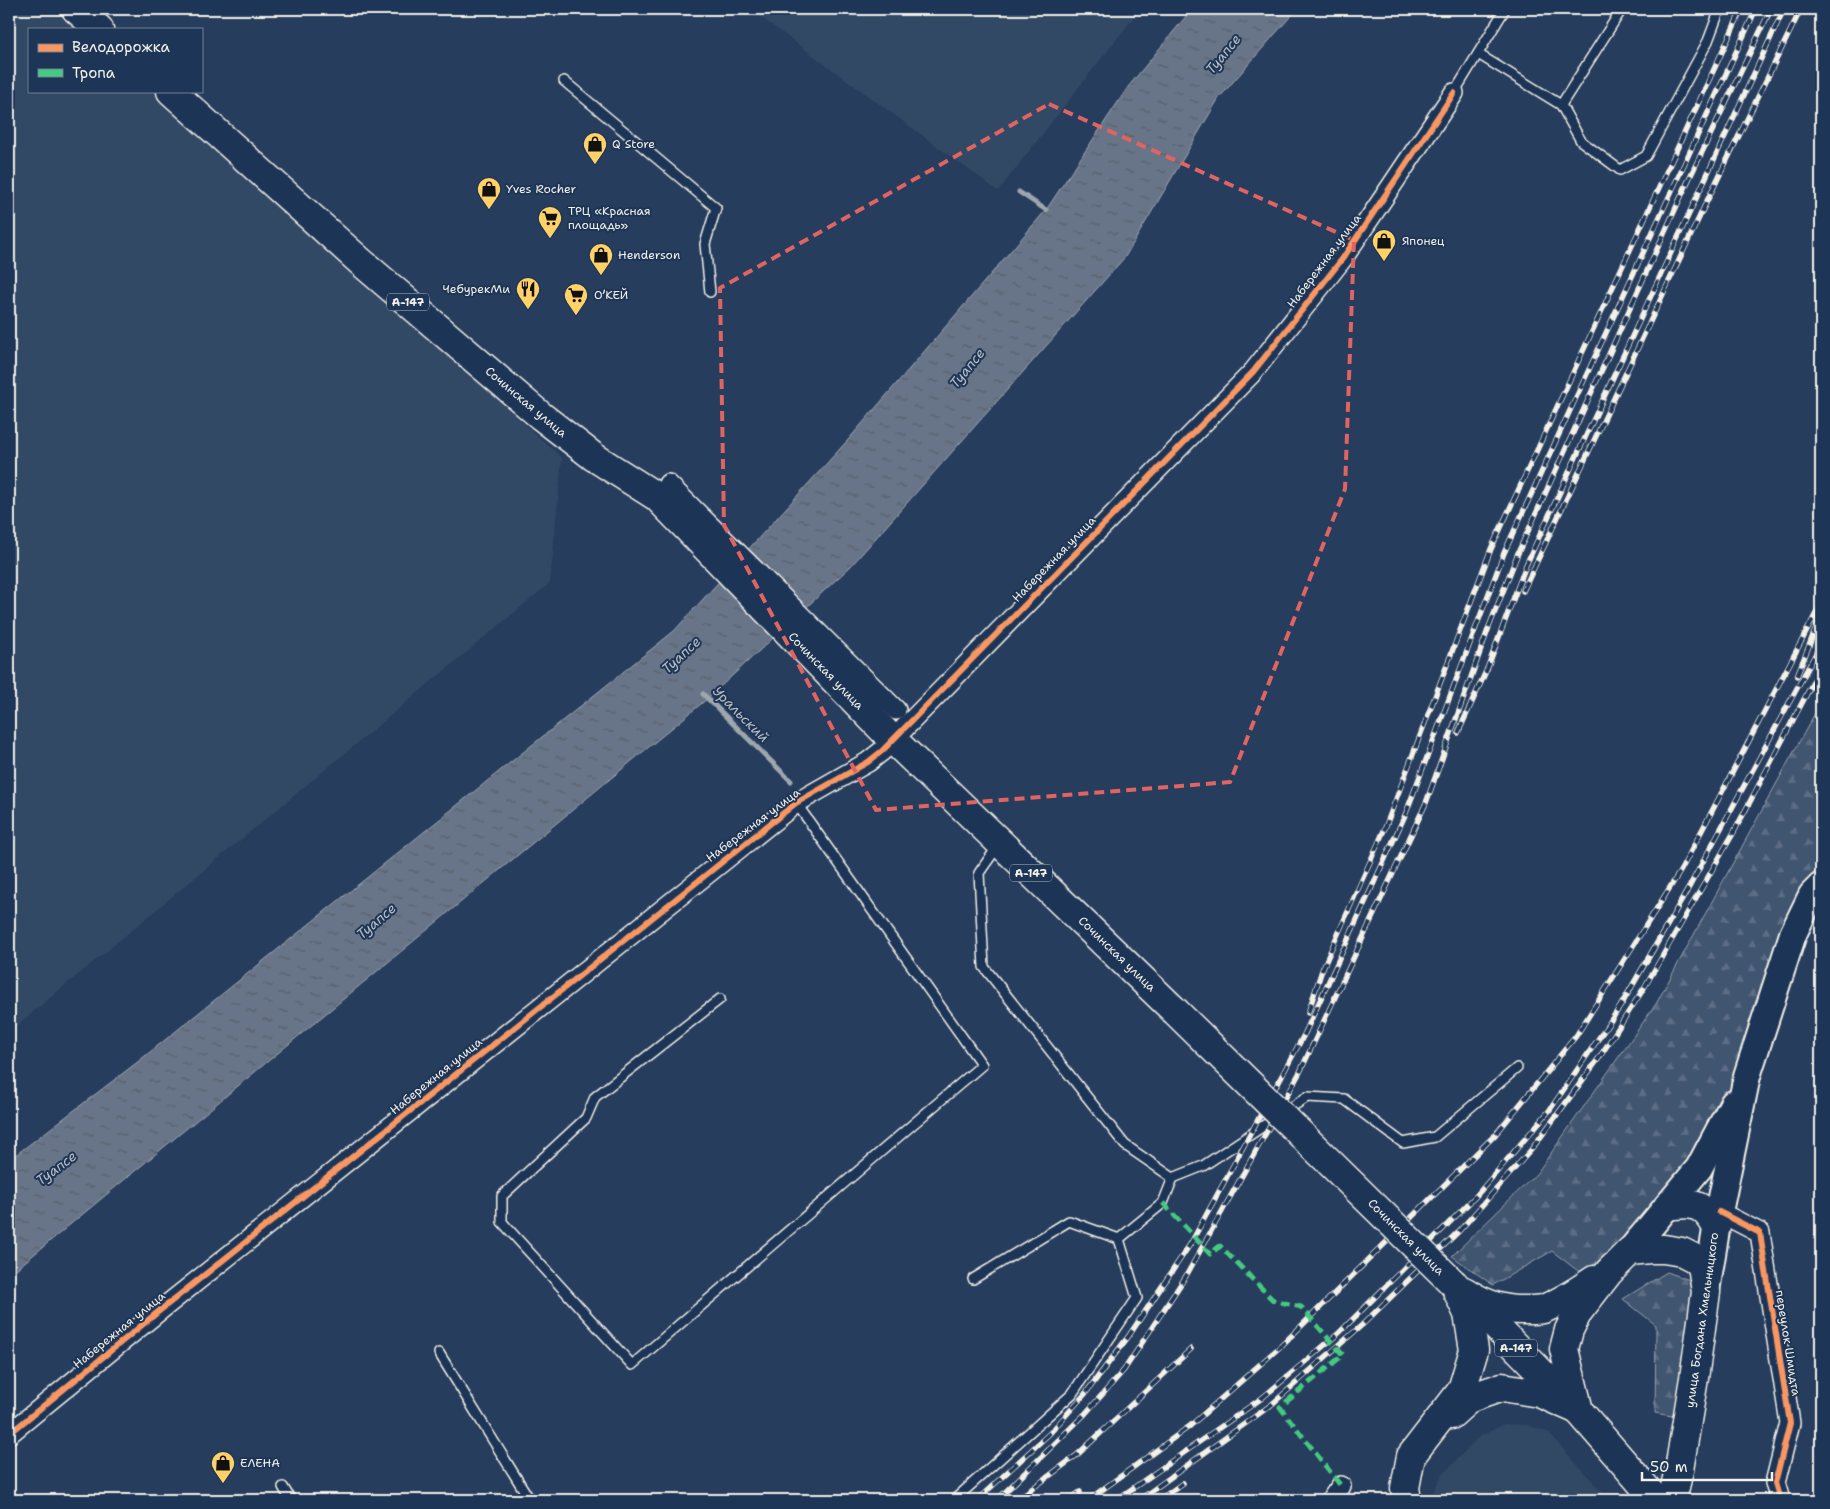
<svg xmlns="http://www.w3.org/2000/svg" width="1830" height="1509" viewBox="0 0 1830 1509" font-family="'Shantell Sans',sans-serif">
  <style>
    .built { fill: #334966 }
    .forest { fill: url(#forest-firs); stroke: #9aa2ac }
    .water { fill: url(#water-ripples); stroke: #9fa7ae }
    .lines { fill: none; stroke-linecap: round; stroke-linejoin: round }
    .stream { stroke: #9fa7ae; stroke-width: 5 }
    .service-casing { stroke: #f4f1e8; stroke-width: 12 }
    .minor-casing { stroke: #f4f1e8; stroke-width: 22 }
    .secondary-casing { stroke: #f4f1e8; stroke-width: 30 }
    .primary-casing { stroke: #f4f1e8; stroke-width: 31 }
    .trunk-casing { stroke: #f4f1e8; stroke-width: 31 }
    .service { stroke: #1d3557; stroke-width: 9 }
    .minor { stroke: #1d3557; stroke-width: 19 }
    .secondary { stroke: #1d3557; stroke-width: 26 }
    .primary { stroke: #1d3557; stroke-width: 28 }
    .trunk { stroke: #1d3557; stroke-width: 28 }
    .rail-casing { stroke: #f4f1e8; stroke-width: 5.5 }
    .rail { stroke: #1d3557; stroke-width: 4; stroke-dasharray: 11; stroke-linecap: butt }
    .trunk-bridge-casing { stroke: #f4f1e8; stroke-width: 31; stroke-linecap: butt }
    .trunk-bridge { stroke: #1d3557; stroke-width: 28 }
    .quiet { stroke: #46c982; stroke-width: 5; stroke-dasharray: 10 5; stroke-linecap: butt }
    .cycleway-casing { stroke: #1d3557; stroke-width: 9 }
    .cycleway { stroke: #f99763; stroke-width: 6 }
    .marked { fill: none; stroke: #df6462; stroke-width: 4; stroke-dasharray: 10 6; stroke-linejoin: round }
    .labels { text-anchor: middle; stroke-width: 4; stroke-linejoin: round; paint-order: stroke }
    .shield { fill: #1d3557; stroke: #b4b9bc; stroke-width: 1 }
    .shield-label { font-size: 11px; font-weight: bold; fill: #f4f1e8 }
    .poi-label { font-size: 12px; fill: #f4f1e8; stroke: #1d3557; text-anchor: start }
    .street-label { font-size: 12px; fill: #f4f1e8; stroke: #1d3557 }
    .water-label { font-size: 14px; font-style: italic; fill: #bcbfc2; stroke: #1d3557 }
  </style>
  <defs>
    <pattern id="forest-firs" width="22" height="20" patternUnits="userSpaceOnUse" patternTransform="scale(1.25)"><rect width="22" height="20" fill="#40546f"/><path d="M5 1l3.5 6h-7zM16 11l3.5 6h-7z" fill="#5c6d84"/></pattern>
    <pattern id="water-ripples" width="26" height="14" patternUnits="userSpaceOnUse" patternTransform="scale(1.25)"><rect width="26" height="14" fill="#677588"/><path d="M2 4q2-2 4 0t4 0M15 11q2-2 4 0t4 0" fill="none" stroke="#585e67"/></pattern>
  </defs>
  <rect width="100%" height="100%" fill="#263d5d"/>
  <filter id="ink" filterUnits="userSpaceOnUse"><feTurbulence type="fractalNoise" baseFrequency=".02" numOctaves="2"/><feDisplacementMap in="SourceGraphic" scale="10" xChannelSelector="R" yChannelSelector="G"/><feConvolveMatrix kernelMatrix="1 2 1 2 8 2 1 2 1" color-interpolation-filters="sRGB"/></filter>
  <g filter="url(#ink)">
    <g class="built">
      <polygon points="9,9 64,9 86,29 29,29 29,91 155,91 562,458 550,583 9,1032"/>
      <polygon points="750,9 1140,9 998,191"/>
      <polygon points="1504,1424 1527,1425 1548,1432 1609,1500 1429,1500 1442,1475 1479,1437"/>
    </g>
    <g class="forest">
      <polygon points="1821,702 1821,874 1739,1073 1692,1166 1634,1231 1582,1274 1552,1251 1493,1285 1452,1256 1537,1173 1656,1004"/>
      <polygon points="1667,1272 1698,1283 1683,1418 1655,1413 1656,1325 1623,1299"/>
    </g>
    <polygon class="water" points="1192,9 1297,9 1219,98 1125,257 851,566 707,699 9,1275 9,1160 135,1064 674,631 848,440 1046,210 1128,87"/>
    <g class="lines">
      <g class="stream">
        <polyline points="1019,192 1046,210"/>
        <polyline points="703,694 791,781"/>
      </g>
      <g class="service-casing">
        <g id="service">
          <polyline points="1478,54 1561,105 1581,141 1620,170 1646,156 1708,41 1720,9"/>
          <polyline points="564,81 716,208 705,244 710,292"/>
          <polyline points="1454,93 1505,9"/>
          <polyline points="1561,105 1622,9"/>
          <polyline points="998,846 979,873 984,967 1125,1145 1173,1178 1203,1166 1307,1097 1344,1099 1403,1143 1435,1137 1517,1068"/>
          <polyline points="720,999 595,1097 586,1118 502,1196 502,1222 632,1365 982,1065 796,803"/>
          <polyline points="973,1279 1069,1221 1119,1239"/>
          <polyline points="439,1353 530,1500"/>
          <polyline points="283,1487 291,1500"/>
          <polyline points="954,1500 1072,1394 1137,1298 1119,1239 1163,1203 1173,1178"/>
        </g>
      </g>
      <g class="minor-casing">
        <g id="minor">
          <polyline points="668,484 896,710"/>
          <polyline points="1719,1212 1760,1233 1790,1423 1775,1483 1780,1500"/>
          <polyline points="9,1434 158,1312 796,803 868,762 882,751 1253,372 1343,258 1454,93"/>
          <polyline points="1331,1500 1341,1486"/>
        </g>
      </g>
      <g class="secondary-casing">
        <g id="secondary">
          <polyline points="1630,1251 1699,1168 1733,1104"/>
          <polyline points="1706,1291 1719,1212 1747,1076 1793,934 1812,895 1821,886"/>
        </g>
      </g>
      <g class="primary-casing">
        <g id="primary">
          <path d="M1668 1206C1692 1202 1703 1203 1716 1226"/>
          <path d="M1464 1291C1484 1304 1503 1311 1527 1310 1532 1310 1538 1310 1543 1309 1561 1302 1578 1291 1594 1280"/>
          <polyline points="1579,1411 1564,1349 1569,1330 1578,1312 1609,1272 1630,1251 1650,1249 1664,1249 1682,1252 1694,1258 1702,1265 1706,1292 1694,1378 1679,1470 1672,1500"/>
          <polyline points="1451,1415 1470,1398 1502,1387 1539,1393 1578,1410"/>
          <polyline points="1407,1500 1405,1488 1411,1456 1462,1390 1474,1350 1468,1314 1454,1284"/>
        </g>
      </g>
      <g class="trunk-casing">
        <g id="trunk">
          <polyline points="76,9 99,29"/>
          <polyline points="171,91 361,262 541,416 594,457 657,497 888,735 1174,1010"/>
          <polyline points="1454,1284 1579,1411 1656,1500"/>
        </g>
      </g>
      <use href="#service" class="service"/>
      <use href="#minor" class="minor"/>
      <use href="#secondary" class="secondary"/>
      <use href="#primary" class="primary"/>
      <use href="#trunk" class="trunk"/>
      <g class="rail-casing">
        <g id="rail">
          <polyline points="1523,591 1706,203 1801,9"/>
          <polyline points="1797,676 1820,618"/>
          <polyline points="1458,733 1487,669 1526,565 1784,9"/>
          <polyline points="1308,1013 1322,970 1385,828 1491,549 1742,9"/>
          <polyline points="977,1500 1050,1433 1085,1394 1128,1337 1191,1243 1305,1033 1406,813 1504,553 1756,9"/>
          <polyline points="997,1500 1085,1414 1124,1370 1186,1276 1300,1072 1426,803 1489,627 1518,553 1690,177 1771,9"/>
          <polyline points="1017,1500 1077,1455 1191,1349"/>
          <polyline points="1069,1500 1080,1492"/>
          <polyline points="1088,1500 1190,1426 1282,1345 1495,1135 1576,1036 1681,870 1821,604"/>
          <polyline points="1116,1500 1262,1398 1339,1333 1476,1196 1549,1111 1620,1007 1687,891 1821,644"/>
          <polyline points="1139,1500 1271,1405 1362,1325 1460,1230 1531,1150 1599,1058 1644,988 1734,832 1821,667"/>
          <polyline points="1159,1500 1183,1483"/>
        </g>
      </g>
      <use href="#rail" class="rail"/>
      <g class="trunk-bridge-casing">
        <polyline id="trunk-bridge" points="1174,1010 1454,1284"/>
      </g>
      <use href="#trunk-bridge" class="trunk-bridge"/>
      <polyline class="quiet" points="1163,1203 1210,1254 1220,1246 1273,1300 1301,1307 1343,1355 1280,1407 1341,1486"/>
      <g class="cycleway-casing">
        <g id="cycleway">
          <polyline points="1719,1212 1760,1233 1790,1423 1775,1483 1780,1500"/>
          <polyline points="9,1434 158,1312 796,803 868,762 882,751 1253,372 1343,258 1454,93"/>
        </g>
      </g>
      <use href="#cycleway" class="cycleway"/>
    </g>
  </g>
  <path class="marked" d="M1049 104 1354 240 1345 489 1230 782 876 810 724 525 720 288Z"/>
  <defs>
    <g id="shop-pin" transform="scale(1.25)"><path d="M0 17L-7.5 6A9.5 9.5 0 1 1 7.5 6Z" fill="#ffd166" stroke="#1d3557"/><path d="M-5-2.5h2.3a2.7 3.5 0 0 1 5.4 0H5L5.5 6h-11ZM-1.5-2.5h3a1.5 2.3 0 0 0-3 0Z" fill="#111"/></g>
    <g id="supermarket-pin" transform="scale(1.25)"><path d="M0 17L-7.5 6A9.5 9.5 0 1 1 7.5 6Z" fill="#ffd166" stroke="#1d3557"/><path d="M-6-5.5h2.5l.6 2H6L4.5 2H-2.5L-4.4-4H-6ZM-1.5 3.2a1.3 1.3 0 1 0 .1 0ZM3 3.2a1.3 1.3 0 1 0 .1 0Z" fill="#111"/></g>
    <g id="restaurant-pin" transform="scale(1.25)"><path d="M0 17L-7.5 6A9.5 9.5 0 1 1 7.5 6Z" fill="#ffd166" stroke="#1d3557"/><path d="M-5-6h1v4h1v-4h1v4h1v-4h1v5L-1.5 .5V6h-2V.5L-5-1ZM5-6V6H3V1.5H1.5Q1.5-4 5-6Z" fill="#111"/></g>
  </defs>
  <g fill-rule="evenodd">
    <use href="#shop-pin" x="595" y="144"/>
    <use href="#shop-pin" x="489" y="189"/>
    <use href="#supermarket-pin" x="550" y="218"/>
    <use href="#shop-pin" x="1384" y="241"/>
    <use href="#shop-pin" x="601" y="255"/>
    <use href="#restaurant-pin" x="528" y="289"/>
    <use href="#supermarket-pin" x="576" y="295"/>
    <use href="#shop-pin" x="223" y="1463"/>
  </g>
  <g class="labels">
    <g class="shield">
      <rect x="387" y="293.5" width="42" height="17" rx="4"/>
      <rect x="1010" y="864.5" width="42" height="17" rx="4"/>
      <rect x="1495" y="1339.5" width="42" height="17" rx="4"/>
    </g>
    <g class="shield-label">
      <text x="408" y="306">А-147</text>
      <text x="1031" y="877">А-147</text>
      <text x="1516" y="1352">А-147</text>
    </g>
    <g class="poi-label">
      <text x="612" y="148">Q Store</text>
      <text x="506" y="193">Yves Rocher</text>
      <text x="568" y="215">ТРЦ «Красная<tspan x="568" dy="14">площадь»</tspan></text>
      <text x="1402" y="245">Японец</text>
      <text x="618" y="259">Henderson</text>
      <text x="510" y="293" text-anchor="end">ЧебурекМи</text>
      <text x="594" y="299">О’КЕЙ</text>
      <text x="240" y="1467">ЕЛЕНА</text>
    </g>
    <g class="street-label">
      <text transform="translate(1324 261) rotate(-53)" y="4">Набережная улица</text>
      <text transform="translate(526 402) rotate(40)" y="4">Сочинская улица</text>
      <text transform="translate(1054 559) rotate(-46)" y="4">Набережная улица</text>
      <text transform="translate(826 671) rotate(46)" y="4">Сочинская улица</text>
      <text transform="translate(753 825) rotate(-37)" y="4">Набережная улица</text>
      <text transform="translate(1117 954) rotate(44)" y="4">Сочинская улица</text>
      <text transform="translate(436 1076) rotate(-39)" y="4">Набережная улица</text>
      <text transform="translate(1406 1237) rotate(45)" y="4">Сочинская улица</text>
      <text transform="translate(1702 1320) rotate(-82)" y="4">улица Богдана Хмельницкого</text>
      <text transform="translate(119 1330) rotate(-39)" y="4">Набережная улица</text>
      <text transform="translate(1788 1343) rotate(81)" y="4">переулок Шмидта</text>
    </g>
    <g class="water-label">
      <text transform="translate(1223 54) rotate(-51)" y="5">Туапсе</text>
      <text transform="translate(967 368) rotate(-51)" y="5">Туапсе</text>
      <text transform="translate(681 655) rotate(-43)" y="5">Туапсе</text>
      <text transform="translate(741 714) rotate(45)" y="5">Уральский</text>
      <text transform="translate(376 921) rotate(-41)" y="5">Туапсе</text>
      <text transform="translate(56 1168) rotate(-37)" y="5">Туапсе</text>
    </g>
  </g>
  <rect width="1830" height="1509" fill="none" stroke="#1d3557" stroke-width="30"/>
  <rect x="15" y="15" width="1800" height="1479" fill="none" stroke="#f4f1e8" stroke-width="2" filter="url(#ink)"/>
  <rect x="28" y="28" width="175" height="65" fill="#1d3557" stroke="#738091"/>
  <rect x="38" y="44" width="25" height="8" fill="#f99763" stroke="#738091"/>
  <text x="72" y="52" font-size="15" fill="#f4f1e8">Велодорожка</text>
  <rect x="38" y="69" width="25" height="8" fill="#46c982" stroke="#738091"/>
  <text x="72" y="78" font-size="15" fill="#f4f1e8">Тропа</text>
  <path d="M1642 1472v8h130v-8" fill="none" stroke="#f4f1e8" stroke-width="2.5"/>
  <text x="1650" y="1472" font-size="15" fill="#f4f1e8" stroke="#1d3557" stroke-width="4" paint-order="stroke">50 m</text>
</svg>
